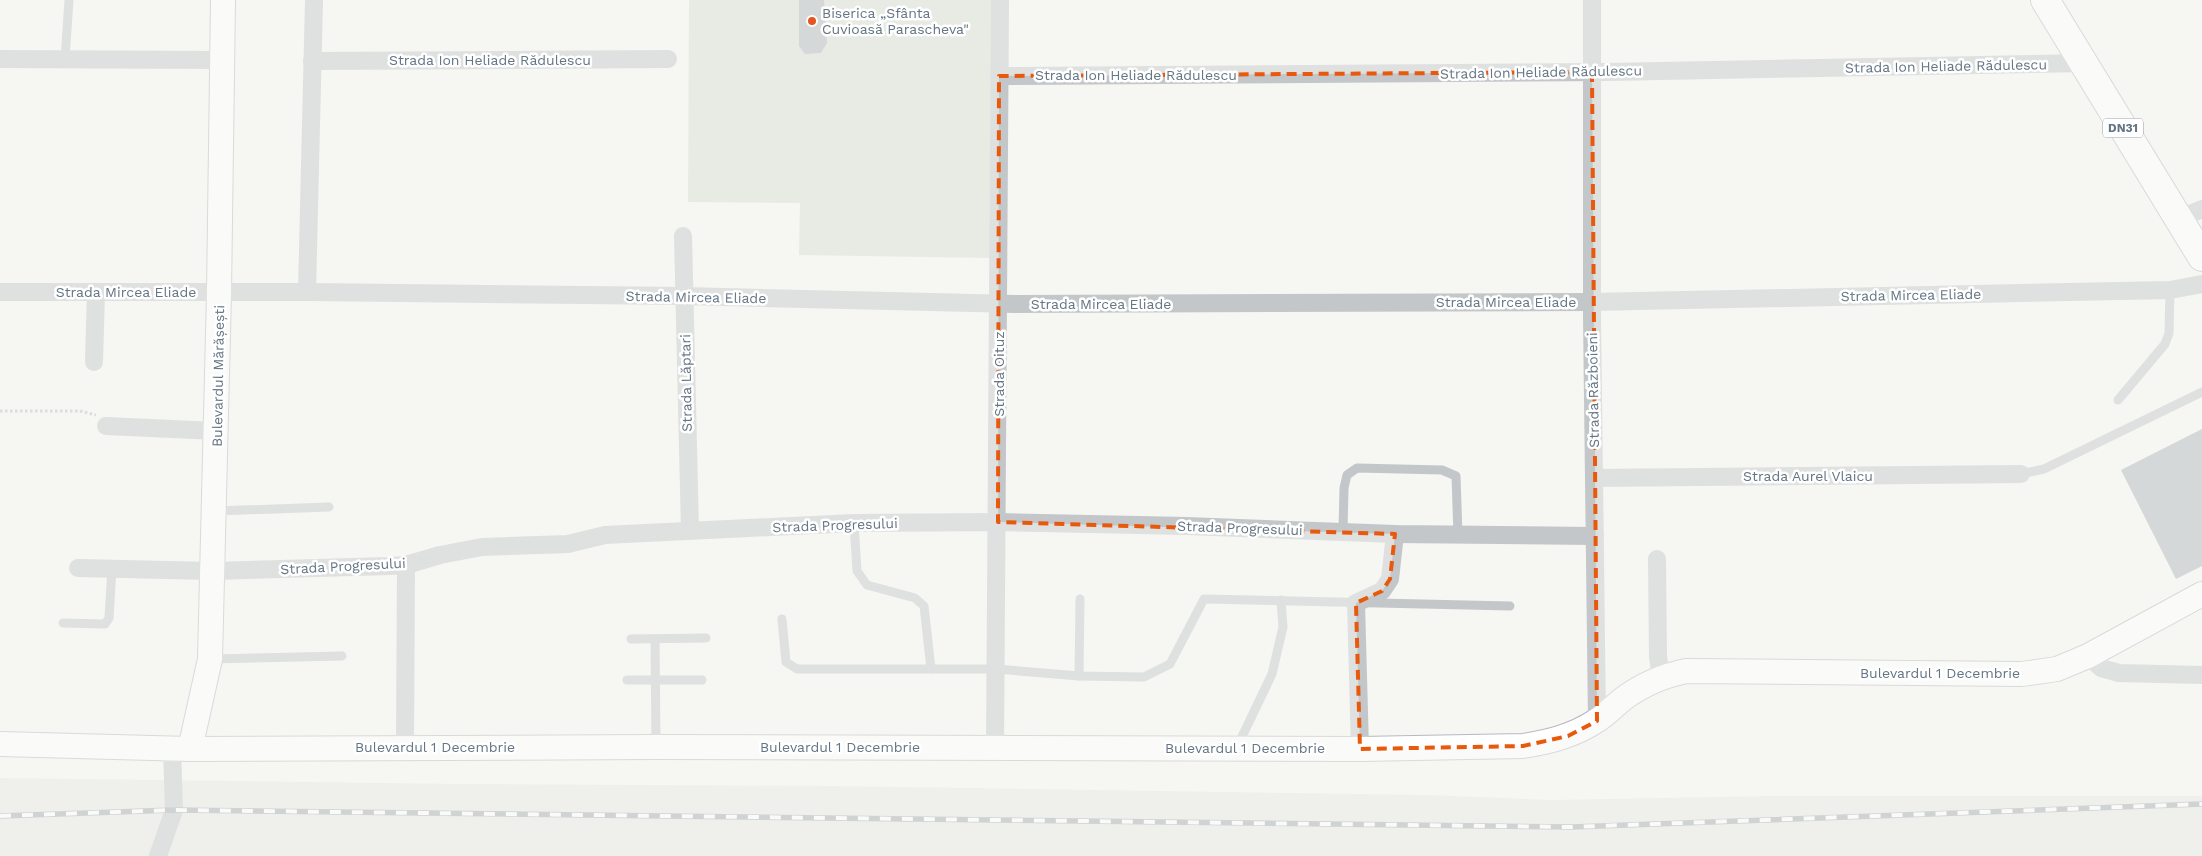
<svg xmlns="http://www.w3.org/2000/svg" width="2202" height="856" viewBox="0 0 2202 856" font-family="'Work Sans',sans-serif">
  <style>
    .built { fill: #e6e7e5 }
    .green { fill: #d7ddd3 }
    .building { fill: #abb3b9 }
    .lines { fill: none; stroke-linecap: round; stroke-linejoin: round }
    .secondary-casing { stroke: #b5babf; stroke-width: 26 }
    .primary-casing { stroke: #b6babe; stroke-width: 30 }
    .path { stroke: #bdbfc1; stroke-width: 3; stroke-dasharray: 2.5 2.5; stroke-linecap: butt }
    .lane { stroke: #c3c7ca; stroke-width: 9 }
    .street { stroke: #c3c7ca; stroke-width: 18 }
    .secondary { stroke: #fff; stroke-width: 24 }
    .primary { stroke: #fff; stroke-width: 28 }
    .rail-casing { stroke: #a3a9af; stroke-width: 5.5 }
    .rail { stroke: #fff; stroke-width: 4; stroke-dasharray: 11; stroke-linecap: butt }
    .marked { fill: none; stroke: #e8590c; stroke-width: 4; stroke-dasharray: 10 6; stroke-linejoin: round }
    .poi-dot { fill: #e65422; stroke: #fff; stroke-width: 2 }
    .labels { text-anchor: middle; stroke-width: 5; stroke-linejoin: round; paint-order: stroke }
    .shield { fill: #fff; stroke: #929ea9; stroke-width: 1 }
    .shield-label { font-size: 12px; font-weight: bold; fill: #647584 }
    .poi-label { font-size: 14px; fill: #647584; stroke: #fff; text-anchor: start }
    .street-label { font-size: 14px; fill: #647584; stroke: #fff }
  </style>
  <rect width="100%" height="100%" fill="#f6f6f2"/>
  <polygon class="built" points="0,778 460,784 832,786 1427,795 1551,800 1772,796 2202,796 2202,856 0,856"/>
  <polygon class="green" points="689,0 996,0 990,258 799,255 800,203 688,202"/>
  <g class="building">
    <polygon points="799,0 824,0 827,43 821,53 805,54 799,46"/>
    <polygon points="2202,429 2202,566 2176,579 2121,470"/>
  </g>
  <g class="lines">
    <g class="secondary-casing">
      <g id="secondary">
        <path d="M0 744 190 749 656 747 1360 749 1523 746C1549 742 1573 736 1596 721 1606 715 1614 706 1623 699 1643 684 1662 676 1686 671L2022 674 2057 669 2088 656 2202 594"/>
        <polyline points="190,749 210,659 219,293 223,0"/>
      </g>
    </g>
    <g class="primary-casing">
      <polyline id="primary" points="2045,0 2202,257"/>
    </g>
    <polyline class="path" points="0,411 80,411 96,415"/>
    <g class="lane">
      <polyline points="65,59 69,0"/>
      <polyline points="2118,400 2165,344 2169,333 2170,290"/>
      <polyline points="2021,474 2044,469 2202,392"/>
      <polyline points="215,511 329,507"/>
      <polyline points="854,523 857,571 867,585 915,598 924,606 931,669"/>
      <polyline points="1343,531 1344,488 1347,475 1357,468 1442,470 1456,476 1458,535"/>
      <polyline points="782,619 786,662 797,669 996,669 1079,676 1144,677 1170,664 1204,599 1510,606"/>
      <polyline points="63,623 105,624 109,618 112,568"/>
      <polyline points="631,639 706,638"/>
      <polyline points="655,639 656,746"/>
      <polyline points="210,659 342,656"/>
      <polyline points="1079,676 1080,599"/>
      <polyline points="627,680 702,680"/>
      <polyline points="1237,747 1272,674 1283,627 1281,600"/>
    </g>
    <g class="street">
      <polyline points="1592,0 1592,317 1597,721"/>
      <polyline points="0,59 222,60"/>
      <polyline points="312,61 668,59"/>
      <polyline points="999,76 1608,72 2083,63"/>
      <polyline points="2179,219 2202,209"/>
      <polyline points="683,236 690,531"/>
      <polyline points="0,292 307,292 684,296 1015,304 1592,302 2170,290 2202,284"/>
      <polyline points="307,292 314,0"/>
      <polyline points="94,362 96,292"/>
      <polyline points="106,426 216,431"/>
      <polyline points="1594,478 2021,474"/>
      <polyline points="1657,559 1658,657 1661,676"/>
      <polyline points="78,568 212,571 389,566 406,565 440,555 482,547 568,544 605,535 854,523 998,522 1187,526 1395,534 1595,536"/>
      <polyline points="2088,656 2101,668 2119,673 2202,675"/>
      <polyline points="405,747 406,565"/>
      <polyline points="995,748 1000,0"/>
      <polyline points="1360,749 1356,603 1382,591 1390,579 1395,534"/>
      <polyline points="158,856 174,810 172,749"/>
    </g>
    <use href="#secondary" class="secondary"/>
    <use href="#primary" class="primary"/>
    <g class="rail-casing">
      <polyline id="rail" points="0,816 174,810 1572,827 2202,804"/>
    </g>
    <use href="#rail" class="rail"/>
  </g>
  <path d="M0 0H2202V856H0ZM1592 72 1597 721 1568 736 1523 746 1360 749 1356 603 1382 591 1390 579 1395 534 998 522 999 76Z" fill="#f6f6f2" fill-opacity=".55" fill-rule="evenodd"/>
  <path class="marked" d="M1592 72 1597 721 1568 736 1523 746 1360 749 1356 603 1382 591 1390 579 1395 534 998 522 999 76Z"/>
  <circle class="poi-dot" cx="812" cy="21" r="5"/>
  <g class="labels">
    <rect class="shield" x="2103" y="118.5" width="40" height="19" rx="4"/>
    <g class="shield-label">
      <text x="2123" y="132">DN31</text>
    </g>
    <g class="poi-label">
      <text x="822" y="18">Biserica „Sfânta<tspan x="822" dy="16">Cuvioasă Parascheva"</tspan></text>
    </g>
    <g class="street-label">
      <text x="490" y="65">Strada Ion Heliade Rădulescu</text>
      <text transform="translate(1946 66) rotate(-1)" y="5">Strada Ion Heliade Rădulescu</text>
      <text transform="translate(1541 72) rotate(-1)" y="5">Strada Ion Heliade Rădulescu</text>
      <text x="1136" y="80">Strada Ion Heliade Rădulescu</text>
      <text x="126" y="297">Strada Mircea Eliade</text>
      <text transform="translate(1911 295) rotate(-1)" y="5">Strada Mircea Eliade</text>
      <text transform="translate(696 297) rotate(1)" y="5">Strada Mircea Eliade</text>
      <text x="1506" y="307">Strada Mircea Eliade</text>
      <text x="1101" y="309">Strada Mircea Eliade</text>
      <text transform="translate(999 374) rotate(-90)" y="5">Strada Oituz</text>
      <text transform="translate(218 376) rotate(-89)" y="5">Bulevardul Mărășești</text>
      <text transform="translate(686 383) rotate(-91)" y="5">Strada Lăptari</text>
      <text transform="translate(1593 390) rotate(-91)" y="5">Strada Războieni</text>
      <text x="1808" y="481">Strada Aurel Vlaicu</text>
      <text transform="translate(835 525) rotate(-2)" y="5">Strada Progresului</text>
      <text transform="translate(1240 528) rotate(2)" y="5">Strada Progresului</text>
      <text transform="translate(343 566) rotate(-3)" y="5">Strada Progresului</text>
      <text x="1940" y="678">Bulevardul 1 Decembrie</text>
      <text x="435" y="752">Bulevardul 1 Decembrie</text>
      <text x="840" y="752">Bulevardul 1 Decembrie</text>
      <text x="1245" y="753">Bulevardul 1 Decembrie</text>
    </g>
  </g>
</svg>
